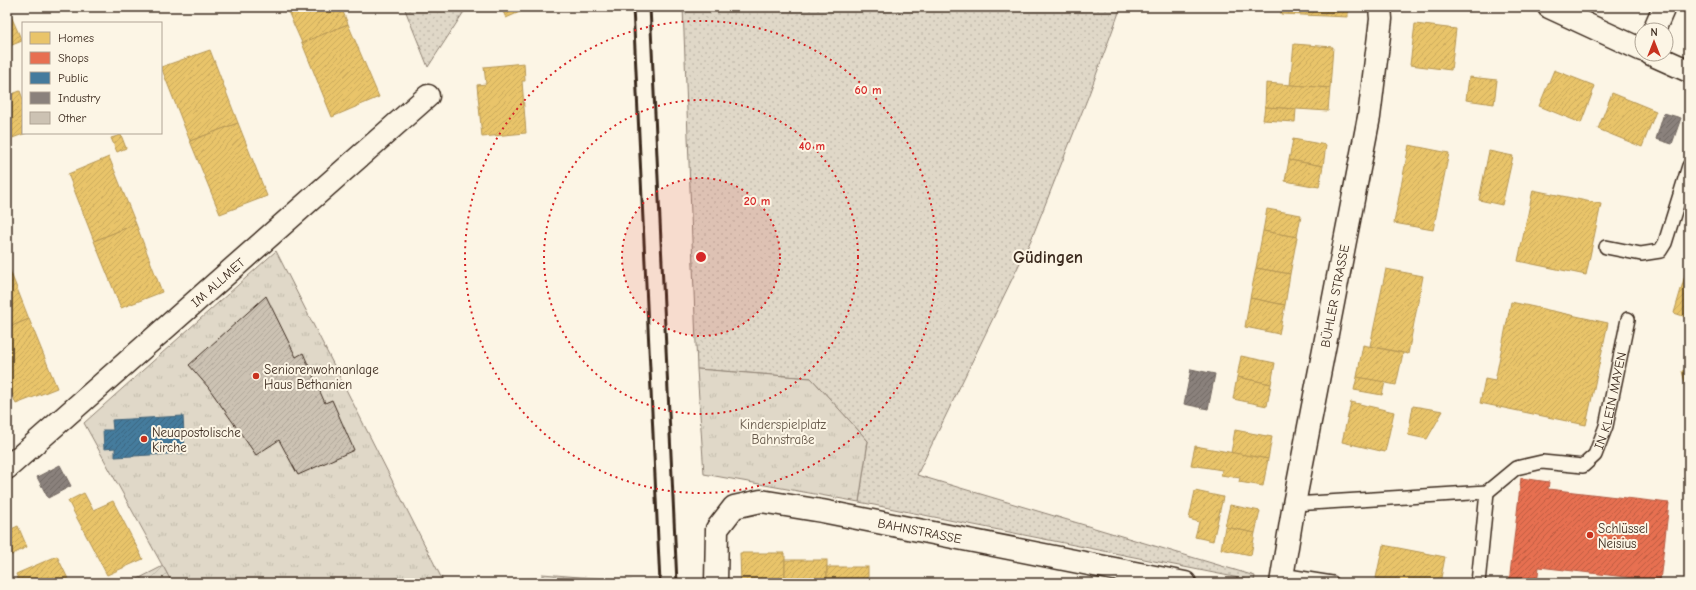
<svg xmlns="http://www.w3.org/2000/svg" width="1696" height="590" viewBox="0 0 1696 590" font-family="'Comic Neue',sans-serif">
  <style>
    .grass { fill: url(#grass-dots); stroke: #8e8173 }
    .park { fill: url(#park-tufts); stroke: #8e8173 }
    .garden { fill: url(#garden-furrows); stroke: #8e8173 }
    .homes { fill: url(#homes-hatch); stroke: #b59653 }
    .shops { fill: url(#shops-hatch); stroke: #b35a42 }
    .public { fill: url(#public-hatch); stroke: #426377 }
    .industry { fill: url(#industry-hatch); stroke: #726760 }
    .building { fill: url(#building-hatch); stroke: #3b2a1e }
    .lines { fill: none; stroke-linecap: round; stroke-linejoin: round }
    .service-casing { stroke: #3b2a1e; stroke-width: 16 }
    .minor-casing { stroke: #3b2a1e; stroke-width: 25 }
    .tertiary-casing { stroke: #3b2a1e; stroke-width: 25 }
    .secondary-casing { stroke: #3b2a1e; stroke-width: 25 }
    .service { stroke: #fcf5e5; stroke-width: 13 }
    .minor { stroke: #fcf5e5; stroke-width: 22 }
    .tertiary { stroke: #fcf5e5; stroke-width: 22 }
    .secondary { stroke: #fcf5e5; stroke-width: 22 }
    .rail { stroke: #3b2a1e; stroke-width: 3 }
    .ring { fill: none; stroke: #d62828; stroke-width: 2; stroke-dasharray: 2 4 }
    .poi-dot { fill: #c8321e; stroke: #fcf5e5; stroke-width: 1.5 }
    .labels { text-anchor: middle; stroke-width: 4; stroke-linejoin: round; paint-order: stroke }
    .street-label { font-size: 13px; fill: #3b2a1e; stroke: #fcf5e5 }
    .poi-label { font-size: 13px; fill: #3b2a1e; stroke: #fcf5e5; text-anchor: start }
    .park-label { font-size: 13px; fill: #645648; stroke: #fcf5e5 }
    .district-label { font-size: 17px; font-weight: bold; fill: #3b2a1e; stroke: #fcf5e5 }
    .centre { fill: #d62828; stroke: #fcf5e5; stroke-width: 2 }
    .ring-label { font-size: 12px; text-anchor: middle; font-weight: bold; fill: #d62828; stroke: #fcf5e5; stroke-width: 4; stroke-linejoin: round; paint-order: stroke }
  </style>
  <defs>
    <pattern id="grass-dots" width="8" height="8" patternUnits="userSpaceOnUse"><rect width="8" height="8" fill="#e0d8c8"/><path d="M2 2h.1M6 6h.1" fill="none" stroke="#c1baab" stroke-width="1.8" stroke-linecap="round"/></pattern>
    <pattern id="park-tufts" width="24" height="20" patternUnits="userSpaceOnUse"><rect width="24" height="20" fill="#e0d8c8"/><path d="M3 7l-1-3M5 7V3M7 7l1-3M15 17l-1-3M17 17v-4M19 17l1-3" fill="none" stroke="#c1baab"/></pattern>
    <pattern id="garden-furrows" width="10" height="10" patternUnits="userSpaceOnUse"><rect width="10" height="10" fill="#e0d8c8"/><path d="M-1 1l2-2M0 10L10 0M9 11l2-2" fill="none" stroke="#c1baab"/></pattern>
    <pattern id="homes-hatch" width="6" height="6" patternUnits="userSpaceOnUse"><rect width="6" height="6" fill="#e9c46a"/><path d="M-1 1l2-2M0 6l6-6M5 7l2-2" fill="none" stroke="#c9a95b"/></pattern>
    <pattern id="shops-hatch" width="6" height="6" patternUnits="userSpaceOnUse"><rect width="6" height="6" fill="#e76f51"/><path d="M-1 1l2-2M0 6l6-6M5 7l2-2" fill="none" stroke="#bc5b43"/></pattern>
    <pattern id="public-hatch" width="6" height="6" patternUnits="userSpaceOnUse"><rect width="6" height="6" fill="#457b9d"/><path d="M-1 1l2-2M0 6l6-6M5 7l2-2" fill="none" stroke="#3b657f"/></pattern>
    <pattern id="industry-hatch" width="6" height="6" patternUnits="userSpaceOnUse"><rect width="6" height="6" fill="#8a817c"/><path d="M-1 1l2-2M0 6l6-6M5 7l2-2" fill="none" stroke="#726a65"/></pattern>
    <pattern id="building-hatch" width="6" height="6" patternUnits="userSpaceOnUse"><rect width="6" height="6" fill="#ccc2b3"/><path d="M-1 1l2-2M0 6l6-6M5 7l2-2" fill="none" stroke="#b0a79a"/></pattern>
  </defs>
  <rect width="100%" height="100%" fill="#fcf5e5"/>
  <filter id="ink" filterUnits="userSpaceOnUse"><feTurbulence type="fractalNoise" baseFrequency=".025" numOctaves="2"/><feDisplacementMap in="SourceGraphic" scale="8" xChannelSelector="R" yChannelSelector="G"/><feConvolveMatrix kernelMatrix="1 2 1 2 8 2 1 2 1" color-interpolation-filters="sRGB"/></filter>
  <g filter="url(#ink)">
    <g class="grass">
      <polygon points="404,7 467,7 428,67"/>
      <polygon points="683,7 1121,7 1088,97 1031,240 917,475 1255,576 1254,581 859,502 868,441 811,378 697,369"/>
    </g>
    <g class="park">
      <polygon points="276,251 444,583 172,583 84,423"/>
      <polygon points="697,369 811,378 868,441 859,502 704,474"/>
    </g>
    <g class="garden">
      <polygon points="163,566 172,583 130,583"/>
      <polygon points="542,574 632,581 632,583 542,583"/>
    </g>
    <g class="homes">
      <polygon points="7,7 22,41 7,47"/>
      <polygon points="286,7 341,7 348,24 302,43"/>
      <polygon points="501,7 531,7 506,18"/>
      <polygon points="1281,7 1348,7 1348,17 1281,14"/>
      <polygon points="348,24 379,97 332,117 302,43"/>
      <polygon points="1415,24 1456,29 1451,70 1410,65"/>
      <polygon points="1294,44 1333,47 1330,88 1290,85"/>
      <polygon points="210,50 238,123 190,141 161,67"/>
      <polygon points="524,63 525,81 522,81 526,133 482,137 477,85 486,84 484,67"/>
      <polygon points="1554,70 1595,86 1581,123 1539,106"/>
      <polygon points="1469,77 1497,80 1494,104 1466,100"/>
      <polygon points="1266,83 1330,88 1328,111 1265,107"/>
      <polygon points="20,91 23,99 23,133 26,133 7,140 7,96"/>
      <polygon points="1612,93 1656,111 1642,147 1598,129"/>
      <polygon points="1265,107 1296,109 1295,122 1263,120"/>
      <polygon points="238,123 267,196 220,214 190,141"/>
      <polygon points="121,135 126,148 117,152 111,138"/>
      <polygon points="1293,139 1326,145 1323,166 1289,160"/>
      <polygon points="1409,145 1449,153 1433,230 1394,223"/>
      <polygon points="1489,151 1513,156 1502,205 1479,200"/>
      <polygon points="109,157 136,224 94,241 68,174"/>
      <polygon points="1289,160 1323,166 1319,187 1285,181"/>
      <polygon points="1533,190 1601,204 1586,275 1518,261"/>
      <polygon points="1267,209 1301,215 1297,237 1263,231"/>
      <polygon points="136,224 162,292 121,308 94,241"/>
      <polygon points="1263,231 1297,237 1290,274 1256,268"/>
      <polygon points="1689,262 1689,318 1674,313"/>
      <polygon points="7,263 29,319 7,328"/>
      <polygon points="1256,268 1290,274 1285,305 1250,298"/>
      <polygon points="1386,269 1423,276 1408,354 1370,346"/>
      <polygon points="1250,298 1285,305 1279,334 1245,327"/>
      <polygon points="1511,302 1608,323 1586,425 1480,403 1485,379 1495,381"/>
      <polygon points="29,319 57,388 16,404 7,382 7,328"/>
      <polygon points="1363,345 1403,353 1396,385 1357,377"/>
      <polygon points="1241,356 1275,363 1271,384 1237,377"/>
      <polygon points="1689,370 1689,398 1682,371"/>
      <polygon points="1237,377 1271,384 1267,406 1233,399"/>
      <polygon points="1357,377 1385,382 1382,395 1354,390"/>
      <polygon points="1351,402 1394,412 1385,452 1342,442"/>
      <polygon points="1413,406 1443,411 1427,439 1408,435"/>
      <polygon points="1235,430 1272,437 1268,459 1231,453"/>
      <polygon points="1195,446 1268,459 1263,486 1239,482 1240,478 1221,475 1222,470 1191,465"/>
      <polygon points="1195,491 1223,497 1213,541 1195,537 1199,522 1189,519"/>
      <polygon points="84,493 93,510 113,501 143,559 107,575 68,501"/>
      <polygon points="1230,505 1260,511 1255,533 1225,527"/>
      <polygon points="18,526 27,547 7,557 7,531"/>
      <polygon points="1225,527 1255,533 1251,555 1221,549"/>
      <polygon points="1383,545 1445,557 1440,583 1402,583 1376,578"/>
      <polygon points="740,553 785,553 785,583 741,583"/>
      <polygon points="57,556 70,583 20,583 16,574"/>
      <rect x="785" y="560" width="42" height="23"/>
      <rect x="827" y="567" width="41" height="16"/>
      <polygon points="1629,580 1653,583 1629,583"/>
    </g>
    <polygon class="shops" points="1521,478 1549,482 1548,489 1669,503 1660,581 1539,567 1537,583 1509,583"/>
    <polygon class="public" points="183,416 185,453 115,457 115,448 104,449 103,430 113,430 112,420"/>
    <g class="industry">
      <polygon points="1664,113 1681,118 1672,144 1656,139"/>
      <polygon points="1191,369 1215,374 1208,409 1184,404"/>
      <polygon points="60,465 71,486 48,498 37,477"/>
    </g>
    <polygon class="building" points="266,296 296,357 303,353 325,403 332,400 354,450 298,475 279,440 256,455 208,387 189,365"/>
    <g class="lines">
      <g class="service-casing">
        <g id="service">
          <polyline points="1606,247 1641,254 1660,251 1665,243 1689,166"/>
          <path id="s1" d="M1294 504 1487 492 1516 468 1542 462 1583 466 1595 455 1606 426 1628 319"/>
          <polyline points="1282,575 1332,583"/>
          <polyline points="1478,583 1487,492"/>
        </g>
      </g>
      <g class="minor-casing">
        <g id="minor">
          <polyline points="1654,30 1664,7"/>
          <path id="s2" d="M7 468 428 96"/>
          <path id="s3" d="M716 583 717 529 734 507 761 501 822 511 1185 583"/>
        </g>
      </g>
      <g class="tertiary-casing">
        <g id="tertiary">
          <polyline points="1549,7 1642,50"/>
          <polyline points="1651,54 1689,71"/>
        </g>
      </g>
      <g class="secondary-casing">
        <g id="secondary">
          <path id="s4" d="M1281 583 1294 504 1369 117 1381 19 1380 7"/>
        </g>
      </g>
      <use href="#service" class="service"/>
      <use href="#minor" class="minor"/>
      <use href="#tertiary" class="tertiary"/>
      <use href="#secondary" class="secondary"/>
      <g class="rail">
        <polyline points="633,7 660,583"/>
        <polyline points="650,7 677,583"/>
      </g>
    </g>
  </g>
  <circle cx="701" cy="257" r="79" fill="#d62828" fill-opacity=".12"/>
  <g class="ring">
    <circle cx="701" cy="257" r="79"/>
    <circle cx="701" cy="257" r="157"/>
    <circle cx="701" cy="257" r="236"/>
  </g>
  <g class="poi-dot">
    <circle cx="256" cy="376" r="4"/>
    <circle cx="144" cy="439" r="4"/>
    <circle cx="1590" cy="535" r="4"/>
  </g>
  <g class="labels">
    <g class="street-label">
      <text dy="5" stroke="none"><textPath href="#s2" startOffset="281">IM ALLMET</textPath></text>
      <text dy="5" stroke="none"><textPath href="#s4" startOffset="292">BÜHLER STRASSE</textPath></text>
      <text dy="5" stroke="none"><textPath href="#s1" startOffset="372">IN KLEIN MAYEN</textPath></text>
      <text dy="5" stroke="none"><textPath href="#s3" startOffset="271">BAHNSTRASSE</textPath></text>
    </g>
    <g class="poi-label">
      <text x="264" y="374">Seniorenwohnanlage<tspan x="264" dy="15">Haus Bethanien</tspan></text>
      <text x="152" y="437">Neuapostolische<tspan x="152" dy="15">Kirche</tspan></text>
      <text x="1598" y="533">Schlüssel<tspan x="1598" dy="15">Neisius</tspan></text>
    </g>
    <g class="park-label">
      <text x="783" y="429">Kinderspielplatz<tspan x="783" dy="15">Bahnstraße</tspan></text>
    </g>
    <g class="district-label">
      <text x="1048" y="263">Güdingen</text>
    </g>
  </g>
  <circle cx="701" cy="257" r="6" class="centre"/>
  <g class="ring-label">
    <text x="868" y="94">60 m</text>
    <text x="812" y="150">40 m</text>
    <text x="757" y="205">20 m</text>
  </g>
  <rect width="1696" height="590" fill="none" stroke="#fcf5e5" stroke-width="24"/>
  <rect x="12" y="12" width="1672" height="566" fill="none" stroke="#3b2a1e" stroke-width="1.5" filter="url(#ink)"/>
  <rect x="22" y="22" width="140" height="112" fill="#fcf5e5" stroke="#afa495"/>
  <rect x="30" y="32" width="20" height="12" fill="#e9c46a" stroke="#afa495"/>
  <text x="58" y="42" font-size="12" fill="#3b2a1e">Homes</text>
  <rect x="30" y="52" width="20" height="12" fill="#e76f51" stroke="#afa495"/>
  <text x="58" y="62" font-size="12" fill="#3b2a1e">Shops</text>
  <rect x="30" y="72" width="20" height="12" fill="#457b9d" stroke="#afa495"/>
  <text x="58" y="82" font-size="12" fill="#3b2a1e">Public</text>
  <rect x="30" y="92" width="20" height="12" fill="#8a817c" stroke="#afa495"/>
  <text x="58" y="102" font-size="12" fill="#3b2a1e">Industry</text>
  <rect x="30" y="112" width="20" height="12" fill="#ccc2b3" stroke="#afa495"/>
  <text x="58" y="122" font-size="12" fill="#3b2a1e">Other</text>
  <g transform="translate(1654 42)"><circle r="19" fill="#fcf5e5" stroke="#afa495"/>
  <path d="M0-3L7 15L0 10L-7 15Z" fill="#c8321e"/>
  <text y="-6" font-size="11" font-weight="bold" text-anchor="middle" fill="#3b2a1e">N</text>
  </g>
</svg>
